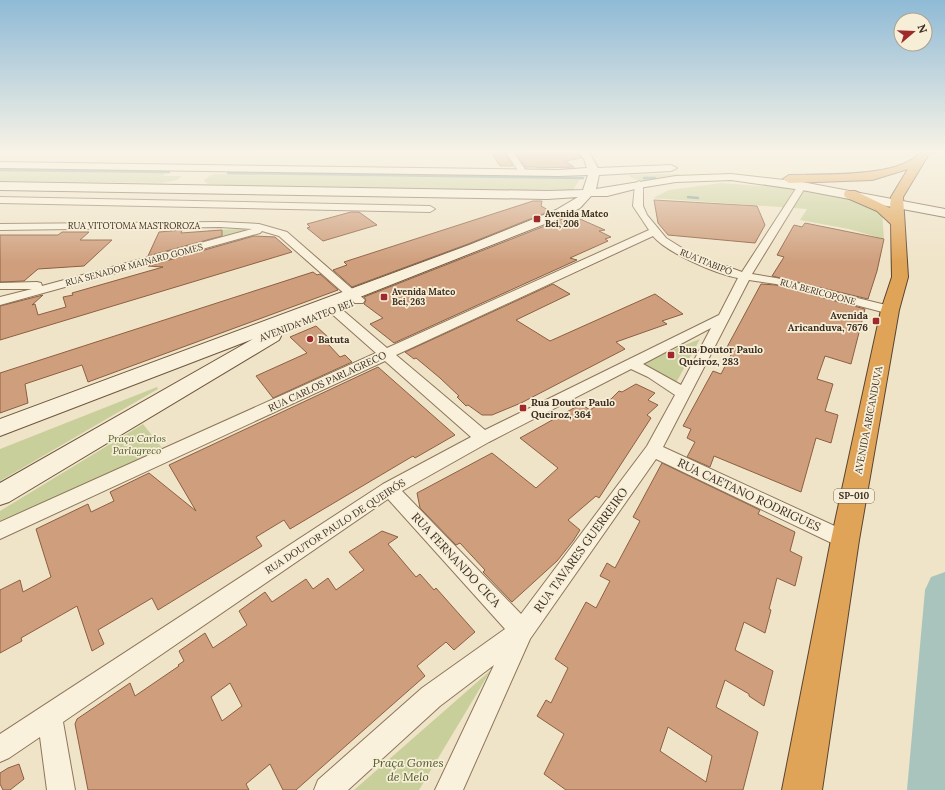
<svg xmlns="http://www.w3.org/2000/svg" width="945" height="790" viewBox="0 0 945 790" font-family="Lora,serif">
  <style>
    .green { fill: #c9cf9b }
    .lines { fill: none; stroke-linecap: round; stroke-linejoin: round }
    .stream { stroke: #6f938a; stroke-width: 2.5 }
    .river { fill: #a9c4bc; fill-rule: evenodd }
    .building { fill: #cf9f7d; stroke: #8d5f41; fill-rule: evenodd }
    .street-casing { stroke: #8d765c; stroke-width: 2 }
    .secondary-casing { stroke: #6f573f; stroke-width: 2 }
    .highway-casing { stroke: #5b4430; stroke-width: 2 }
    .street { fill: #faf1dc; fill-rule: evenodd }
    .secondary { fill: #faf1dc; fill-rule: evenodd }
    .highway { fill: #e0a458; fill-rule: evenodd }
    .poi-dot { fill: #9e2a2b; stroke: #f7eed8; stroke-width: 1.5 }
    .labels { text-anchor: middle; stroke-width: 3.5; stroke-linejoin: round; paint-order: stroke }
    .far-poi-label { font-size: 9px; font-weight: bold; fill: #3d2e20; stroke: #f7eed8; text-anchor: start }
    .far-street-label { font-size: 9px; fill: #3d2e20; stroke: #f7eed8 }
    .shield { fill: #f7eed8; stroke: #756857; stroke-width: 1 }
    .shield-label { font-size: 9px; font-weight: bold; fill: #3d2e20 }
    .poi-label { font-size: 10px; font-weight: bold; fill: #3d2e20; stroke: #f7eed8; text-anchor: start }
    .street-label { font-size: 10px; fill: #3d2e20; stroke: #f7eed8 }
    .park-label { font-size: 10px; font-style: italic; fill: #4d5a26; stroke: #f7eed8 }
    .near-street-label { font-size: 12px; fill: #3d2e20; stroke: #f7eed8 }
    .near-park-label { font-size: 12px; font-style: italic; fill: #4d5a26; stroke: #f7eed8 }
  </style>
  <rect width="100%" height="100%" fill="#f0e4c8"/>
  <g class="green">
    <polygon points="0,171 165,173 163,176 182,176 177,180 162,183 0,181"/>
    <path d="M213 174 580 179 573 190C451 193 329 190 208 184L204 181 205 179Z"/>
    <polygon points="657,174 679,174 682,176 639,181 630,177 630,175"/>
    <polygon points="721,183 814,190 856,198 882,210 884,239 849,229 800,220 807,209 653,198 669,190"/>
    <polygon points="208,230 243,229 246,230 204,242"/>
    <polygon points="700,339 676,383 639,363"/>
    <polygon points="157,387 158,389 0,481 0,449"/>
    <polygon points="143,424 162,448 0,523 0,511"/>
    <polygon points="491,670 419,790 354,790"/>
  </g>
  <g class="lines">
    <g class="stream">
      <polyline points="0,170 169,172"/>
      <polyline points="228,173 583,178"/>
      <polyline points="644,178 655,178"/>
      <polyline points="688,197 698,198"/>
    </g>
    <polygon class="river" points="945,572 945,790 907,790 925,590 931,577"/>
  </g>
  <g class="building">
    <polygon points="491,152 505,152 513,166 500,166"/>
    <polygon points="515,152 577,152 581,158 565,161 574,167 537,168 537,167 525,167"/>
    <polygon points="654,200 757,206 765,225 755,243 668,235 658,223"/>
    <polygon points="533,201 542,201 541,206 550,211 468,244 352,287 333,270 347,265 344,262"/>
    <polygon points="351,212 359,212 377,225 323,241 307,228 310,227 307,224"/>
    <polygon points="565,218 574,221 580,219 605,230 599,231 611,237 605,239 608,241 570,258 577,260 394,343 370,324 383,318 364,304 366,300 364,297"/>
    <polygon points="805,223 884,239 877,271 868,299 772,276 784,257 777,255 794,225 802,227"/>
    <polygon points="182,230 181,233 222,230 222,236 148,256 159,232"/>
    <polygon points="62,232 89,232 80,240 112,240 84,266 38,269 24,281 0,282 0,235 58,235"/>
    <polygon points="254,236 275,237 292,252 0,340 0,306 43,295 32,305 35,304 38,315 66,307 63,297 73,295 72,293 163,267 148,266"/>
    <polygon points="313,272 317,275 320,274 338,290 88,382 82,365 25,384 28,403 0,413 0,373"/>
    <polygon points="553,284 570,294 516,320 550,341 655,294 683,314 662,321 667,324 616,342 625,349 521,403 492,415 482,415 468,405 466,406 457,397 459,396 440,378 416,358 414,359 405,352"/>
    <polygon points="761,284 776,285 865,309 851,364 825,356 817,379 833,384 825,411 838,415 831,443 816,438 801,492 714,456 710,467 687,457 695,442 687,438 691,429 683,426 713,371 721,374 733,351 726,349"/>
    <polygon points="316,326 329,338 328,344 340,357 345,355 352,362 273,398 256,376 307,353 290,337"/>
    <polygon points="378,367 455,435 415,458 413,456 290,529 284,520 256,537 262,546 158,610 152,598 98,630 104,644 92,651 77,606 21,638 22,641 0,653 0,590 20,580 23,592 51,577 36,529 88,504 91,512 114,501 110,492 149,473 196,511 169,465"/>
    <polygon points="636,384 655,393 648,400 658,405 647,415 651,418 599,498 596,496 568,520 580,530 573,541 557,561 512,602 483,572 485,570 460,543 456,545 420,508 417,493 492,453 536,488 558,468 520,438 581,404 590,410 596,406 611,399 619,391 622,392"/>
    <path d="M662 463 760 510 758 514 795 532 790 551 802 557 795 586 777 578 769 609 771 610 765 633 744 622 735 650 773 671 764 706 749 696V694L725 680 716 707 758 732 743 790H566L544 774 564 734 537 716 546 700 551 703 568 668 555 659 586 602 596 608 610 581 600 576 607 563 615 568 640 521 633 517ZM668 727 712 756 706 782 660 751Z"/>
    <path d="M382 531 398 537 388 544 416 577 420 574 434 590 436 588 475 632 454 650 446 642 417 666 425 676 383 713 296 790H283L270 764 246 784 249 790H88L75 724 77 719 130 683 135 696 179 666 178 665 184 661 179 651 205 633 213 648 247 625 239 611 265 592 272 602 306 579 313 589 328 578 336 590 364 570 349 552ZM230 683 242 706 222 721 211 697Z"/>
    <polygon points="19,764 24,779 10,790 3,790 0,784 0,773 8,768"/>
  </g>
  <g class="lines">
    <g class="street-casing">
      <g id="street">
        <polygon points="506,152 513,152 527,172 526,174 520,174"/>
        <path d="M639 181 643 184V206L647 215 666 238 690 253 742 272 799 184H805L806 186 752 274 776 278 894 307 896 310 890 314 776 284 749 280 663 447 852 534 855 540 852 546 845 548 838 546 656 459 530 639 463 790H435L494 665 440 706 348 790H314L318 780 422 688 505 629 388 499 63 722 75 790H47L40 737 9 758 0 762V734L383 484 471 437 385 361 0 539V522L376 353 324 307 322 304 324 301H332L387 348 649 230 633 206 635 184ZM653 236C667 253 716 274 738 278L719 315 485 430 396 355ZM711 328 681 385 643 364ZM631 369 648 377 675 395 647 446 521 614 402 491 489 442Z"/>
        <polygon points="0,197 430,206 435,209 430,212 0,203"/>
        <polygon points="220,222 259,224 287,232 365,300 363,303 355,303 279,236 262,231 260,233 0,305 0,297 32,289 0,289 0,283 37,282 41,283 42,286 252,229 220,227 0,230 0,224"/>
      </g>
    </g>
    <g class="secondary-casing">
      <polygon id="secondary" points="578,152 589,152 598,168 671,165 677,168 671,171 599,175 596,189 676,176 731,174 802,182 945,209 945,217 802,190 731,180 676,182 639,188 607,196 591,196 580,208 565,216 274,331 279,332 281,336 279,340 9,502 0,505 0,483 253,339 0,436 0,419 469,245 556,210 578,197 547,199 0,190 0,182 547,191 583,190 588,175 558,176 0,168 0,162 558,170 587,168 584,159"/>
    </g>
    <g class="highway-casing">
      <path id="highway" d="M920 152H930L903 197 908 277 899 310 859 540 822 790H782L831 540 881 310 892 277 891 224 877 211 845 197 844 194 845 191H855L890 208 891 197 908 169 872 180 789 183 783 179 789 175C819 174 902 178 920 152Z"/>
    </g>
    <use href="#street" class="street"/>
    <use href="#secondary" class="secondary"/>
    <use href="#highway" class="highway"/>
  </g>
  <linearGradient id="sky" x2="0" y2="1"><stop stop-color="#8fbad6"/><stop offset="0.58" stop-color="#f8f3e6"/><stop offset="1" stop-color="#f8f3e6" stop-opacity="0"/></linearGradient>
  <rect width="945" height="262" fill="url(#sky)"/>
  <g class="poi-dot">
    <rect x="533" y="215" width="8" height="8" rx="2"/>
    <rect x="380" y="293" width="8" height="8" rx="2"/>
    <rect x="872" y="317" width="8" height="8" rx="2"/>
    <circle cx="310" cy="339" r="4"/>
    <rect x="667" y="351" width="8" height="8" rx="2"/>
    <rect x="519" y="404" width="8" height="8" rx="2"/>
  </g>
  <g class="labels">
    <g class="far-poi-label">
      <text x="545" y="217">Avenida Mateo<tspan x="545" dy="10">Bei, 206</tspan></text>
      <text x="392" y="295">Avenida Mateo<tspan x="392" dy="10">Bei, 263</tspan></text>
    </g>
    <g class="far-street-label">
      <text x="134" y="229">RUA VITOTOMA MASTROROZA</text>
      <text transform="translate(706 262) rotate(22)" y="3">RUA ITABIPÓ</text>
      <text transform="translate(134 265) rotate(-15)" y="3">RUA SENADOR MAINARD GOMES</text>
      <text transform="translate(818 292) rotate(15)" y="3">RUA BERICOPONE</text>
    </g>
    <rect class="shield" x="834" y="489" width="40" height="14" rx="3"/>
    <g class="shield-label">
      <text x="854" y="499">SP-010</text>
    </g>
    <g class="poi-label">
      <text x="868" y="319" text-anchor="end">Avenida<tspan x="868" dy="12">Aricanduva, 7676</tspan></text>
      <text x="318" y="343">Batuta</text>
      <text x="679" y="353">Rua Doutor Paulo<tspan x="679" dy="12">Queiroz, 283</tspan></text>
      <text x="531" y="406">Rua Doutor Paulo<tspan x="531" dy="12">Queiroz, 364</tspan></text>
    </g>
    <g class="street-label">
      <text transform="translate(306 320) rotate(-21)" y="4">AVENIDA MATEO BEI</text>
      <text transform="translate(327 381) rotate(-25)" y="4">RUA CARLOS PARLAGRECO</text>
      <text transform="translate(868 420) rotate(-79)" y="4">AVENIDA ARICANDUVA</text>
      <text transform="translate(335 526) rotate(-33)" y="4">RUA DOUTOR PAULO DE QUEIRÓS</text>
    </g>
    <g class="park-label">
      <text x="137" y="442">Praça Carlos<tspan x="137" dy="12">Parlagreco</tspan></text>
    </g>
    <g class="near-street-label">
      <text transform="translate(749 495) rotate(25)" y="4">RUA CAETANO RODRIGUES</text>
      <text transform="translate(581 550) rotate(-54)" y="4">RUA TAVARES GUERREIRO</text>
      <text transform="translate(456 560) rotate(47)" y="4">RUA FERNANDO CICA</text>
    </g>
    <g class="near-park-label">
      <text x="408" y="767">Praça Gomes<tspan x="408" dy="14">de Melo</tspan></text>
    </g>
  </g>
  <g transform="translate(913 32) rotate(71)"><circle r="19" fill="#f7eed8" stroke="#ada18e"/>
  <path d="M0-3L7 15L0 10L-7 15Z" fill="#9e2a2b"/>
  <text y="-6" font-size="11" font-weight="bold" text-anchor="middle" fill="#3d2e20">N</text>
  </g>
</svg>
